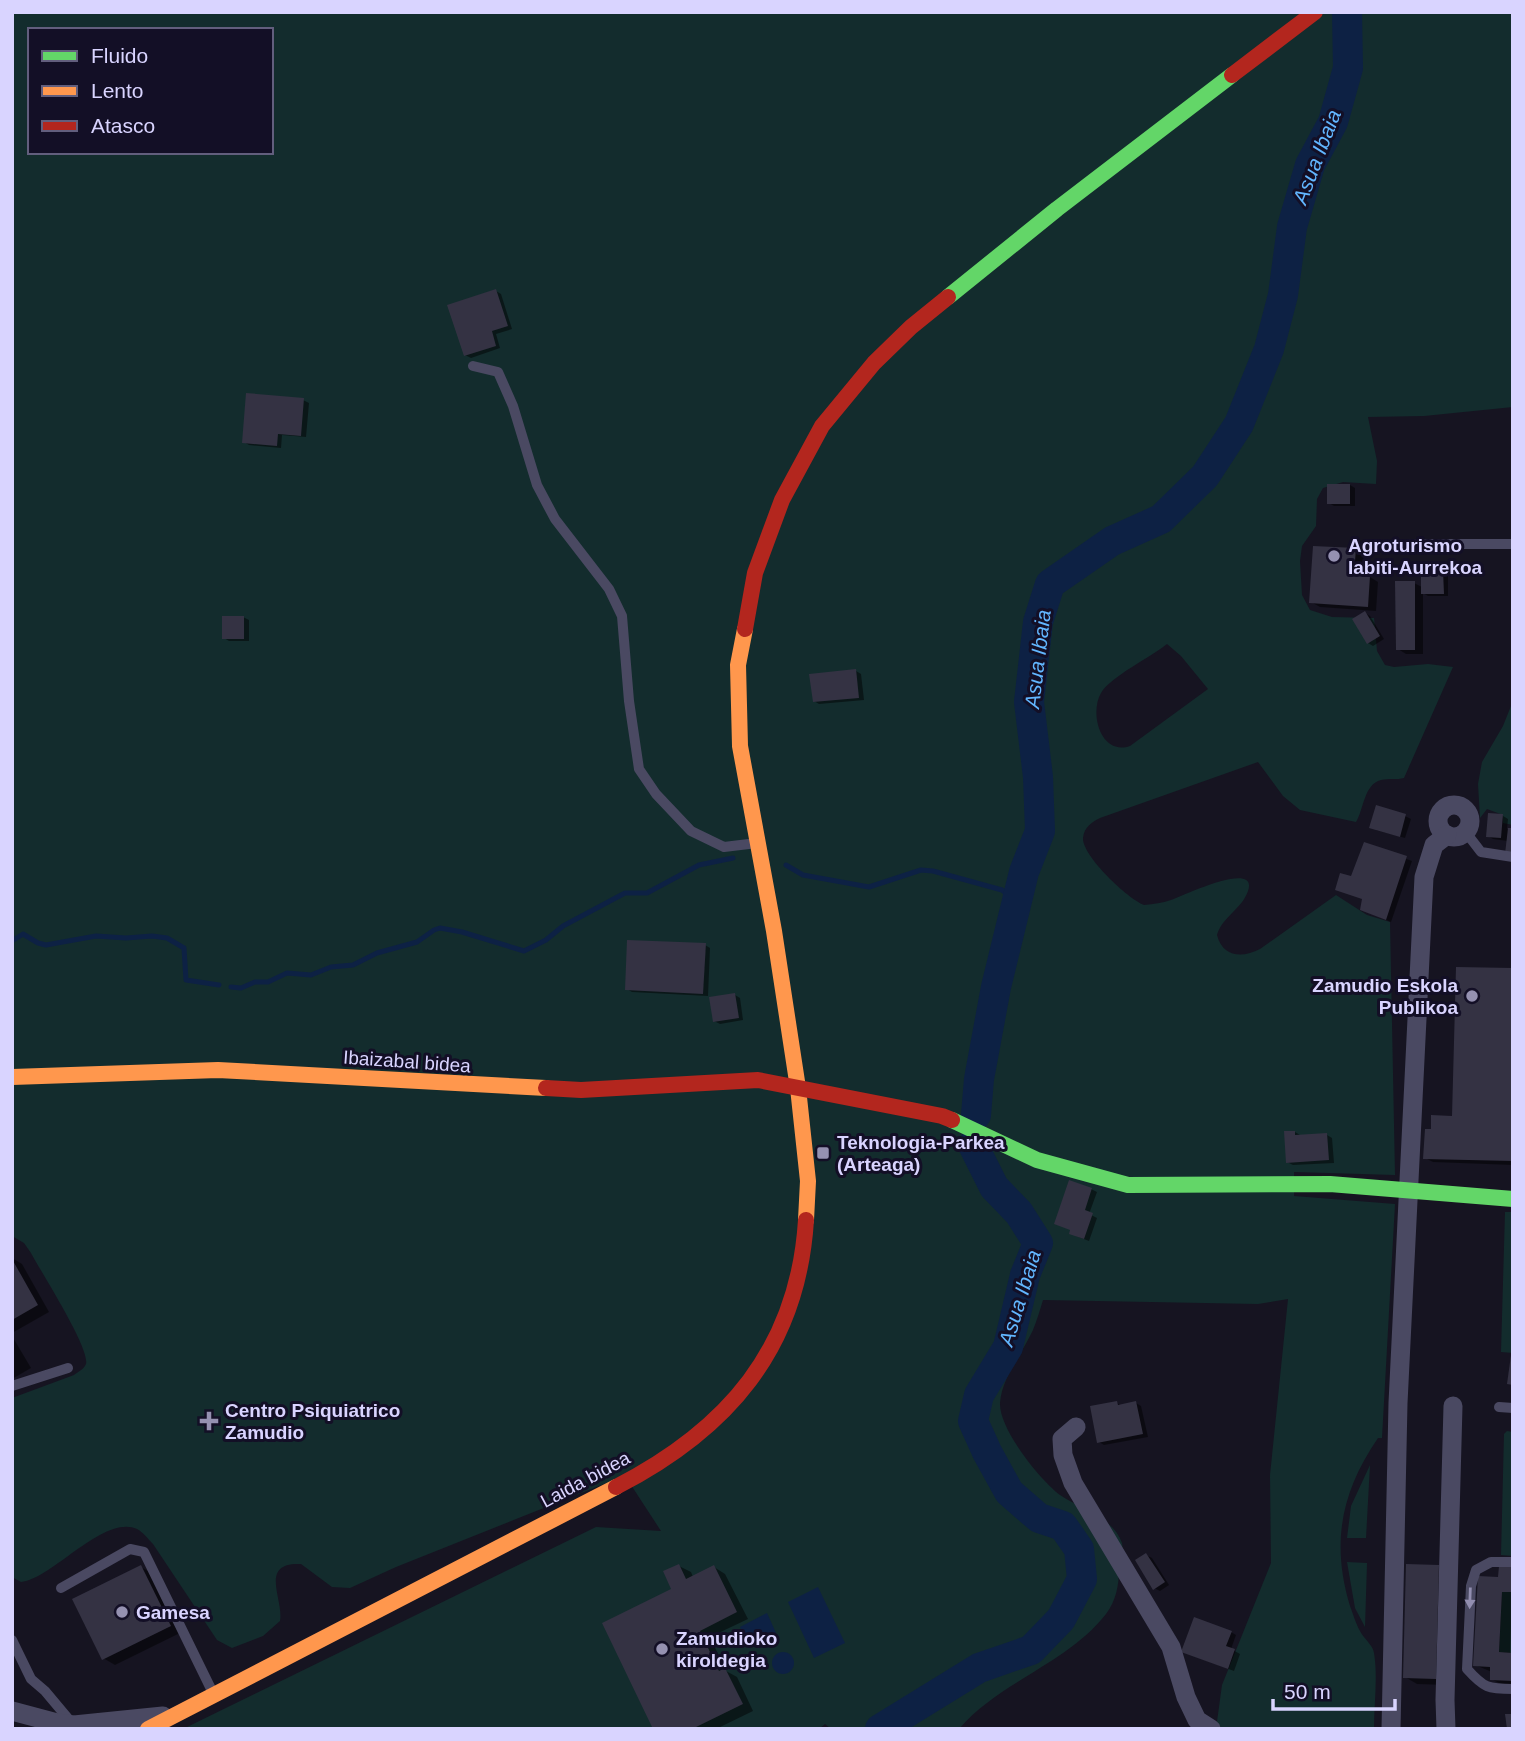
<svg xmlns="http://www.w3.org/2000/svg" width="1525" height="1741" viewBox="0 0 1525 1741" font-family="Helvetica,sans-serif">
  <style>
    .green { fill: #132c2d; fill-rule: evenodd }
    .water { fill: #0d2144 }
    .shadow { fill: #0007 }
    .lines { fill: none; stroke-linecap: round; stroke-linejoin: round }
    .stream { stroke: #0d2144; stroke-width: 5 }
    .river { stroke: #0d2144; stroke-width: 30 }
    .building { fill: #343243 }
    .lane { stroke: #4a4962; stroke-width: 10 }
    .street { stroke: #4a4962; stroke-width: 19 }
    .fast { stroke: #63d668; stroke-width: 16 }
    .slow { stroke: #ff974d; stroke-width: 16 }
    .jam { stroke: #b3261e; stroke-width: 16 }
    .oneway { fill: #928eb0 }
    .poi-dot { fill: #9591b1; stroke: #130f26; stroke-width: 2.5 }
    .labels { text-anchor: middle; stroke-width: 6; stroke-linejoin: round; paint-order: stroke }
    .poi-label { font-size: 19px; font-weight: bold; fill: #d9d4ff; stroke: #130f26; text-anchor: start }
    .street-label { font-size: 19px; fill: #d9d4ff; stroke: #130f26 }
    .water-label { font-size: 21px; font-style: italic; fill: #62b6ff; stroke: #130f26 }
  </style>
  <rect width="100%" height="100%" fill="#161421"/>
  <g class="green">
    <path d="M12 12H1513V407L1424 416 1368 417 1377 461 1376 484 1343 482 1323 488 1317 499 1316 526 1302 546 1300 561 1302 595 1310 610 1332 617 1374 618 1377 651 1385 665 1394 667 1428 664 1453 667 1404 778C1397 780 1388 778 1381 780 1364 784 1364 809 1356 822L1300 810 1283 796 1258 762 1100 818C1092 822 1084 827 1083 838 1082 856 1128 899 1144 905 1154 904 1162 903 1171 900 1180 897 1259 859 1248 891 1242 909 1222 917 1217 935 1223 958 1243 958 1260 949L1336 895 1367 915 1390 922 1395 1175 1294 1172V1196L1395 1204 1382 1438H1378C1341 1492 1331 1543 1350 1606 1353 1614 1356 1624 1360 1631 1364 1639 1373 1645 1374 1653 1378 1677 1374 1704 1374 1729H1216L1222 1685 1271 1563 1270 1475 1288 1299 1258 1304 1043 1300C1040 1310 1037 1320 1033 1330 1023 1352 1002 1377 1000 1403 999 1429 1040 1480 1060 1495 1080 1509 1113 1517 1122 1543 1124 1551 1119 1561 1119 1569 1119 1585 1116 1601 1106 1614 1067 1664 1000 1681 959 1729H831L825 1724 819 1729H187V1727L596 1527 661 1531 631 1485 609 1482 396 1567 350 1588 332 1587 301 1564C258 1562 284 1599 280 1621L263 1636 232 1648 217 1640 153 1544C148 1539 143 1532 137 1529 104 1514 52 1579 21 1582L12 1577V1398L74 1375C78 1372 84 1369 86 1364 90 1348 41 1272 31 1253L24 1243 12 1236ZM30 30H271V152H30ZM1167 644 1181 656 1208 689 1130 746C1101 756 1089 714 1101 693 1110 677 1151 657 1167 644Z"/>
    <polygon points="1513,701 1513,825 1503,823 1503,815 1487,809 1480,818 1478,784 1482,762 1503,726"/>
    <polygon points="1505,1212 1513,1212 1513,1353 1501,1352"/>
    <polygon points="1507,1431 1513,1432 1513,1556 1501,1555 1504,1434"/>
    <polygon points="1370,1465 1366,1538 1347,1538 1351,1506"/>
    <polygon points="1347,1562 1367,1563 1365,1627 1355,1608"/>
    <polygon points="1502,1592 1513,1592 1513,1653 1499,1652"/>
  </g>
  <g class="water">
    <polygon points="818,1587 845,1643 814,1658 788,1602"/>
    <polygon points="767,1613 776,1633 749,1646 740,1627"/>
    <circle cx="783" cy="1663" r="11"/>
  </g>
  <g class="shadow">
    <polygon points="496,291 501,294 512,329 496,334 500,348 471,358 465,355"/>
    <polygon points="303,400 309,403 306,437 282,435 281,448 249,445 244,442"/>
    <polygon points="1350,485 1355,488 1355,506 1334,506 1329,503"/>
    <polygon points="1355,550 1364,555 1362,577 1370,577 1378,582 1376,611 1320,607 1311,602"/>
    <polygon points="1443,572 1448,575 1448,596 1428,596 1423,593 1423,654 1406,654 1398,649 1414,583 1422,587"/>
    <polygon points="1365,613 1370,616 1384,639 1373,646 1368,643"/>
    <polygon points="243,617 249,620 249,641 229,641 224,638"/>
    <polygon points="856,671 861,674 864,700 819,704 814,701"/>
    <polygon points="1405,816 1411,819 1405,838 1376,830"/>
    <polygon points="1503,816 1508,819 1507,829 1513,830 1508,841 1493,839 1488,836"/>
    <polygon points="1365,844 1412,861 1391,922 1367,912 1363,899 1352,878"/>
    <polygon points="705,945 710,948 708,996 632,992 627,989"/>
    <polygon points="1513,970 1513,1165 1433,1162 1425,1158 1433,1131 1454,1118"/>
    <polygon points="735,995 740,998 743,1020 720,1024 714,1021"/>
    <polygon points="1295,1132 1300,1135 1327,1135 1332,1138 1334,1163 1293,1165 1287,1162"/>
    <polygon points="1091,1189 1097,1192 1089,1214 1097,1218 1089,1241 1076,1236"/>
    <polygon points="12,1258 22,1264 49,1312 12,1333"/>
    <polygon points="12,1336 31,1368 12,1379"/>
    <polygon points="1117,1403 1122,1406 1136,1403 1141,1406 1148,1437 1104,1445 1099,1442"/>
    <polygon points="1146,1555 1152,1558 1169,1585 1160,1591 1154,1588"/>
    <polygon points="679,1566 691,1572 693,1577 714,1567 725,1574 748,1619 710,1637 726,1671 737,1677 753,1711 716,1729 655,1729"/>
    <polygon points="141,1567 153,1574 182,1632 115,1665 103,1658"/>
    <polygon points="1438,1567 1450,1574 1447,1685 1417,1684 1405,1677"/>
    <polygon points="1513,1569 1510,1655 1513,1655 1513,1686 1503,1685 1491,1679 1492,1672 1475,1665 1500,1579"/>
    <polygon points="1231,1632 1236,1635 1231,1649 1240,1654 1234,1671 1183,1652"/>
  </g>
  <g class="lines">
    <g class="stream">
      <polyline points="786,865 803,875 869,887 921,870 933,871 1002,890 1007,894 1015,910"/>
      <polyline points="12,941 23,934 38,943 46,945 96,936 126,938 152,936 167,938 184,948 186,980 219,985"/>
      <polyline points="231,987 241,988 255,982 268,982 287,973 311,975 331,967 353,965 377,953 417,942 434,930 440,928 462,932 524,951 546,940 563,926 625,893 647,893 699,865 733,858"/>
    </g>
    <g class="river">
      <polyline points="976,1115 979,1079 996,987 1024,872 1040,831 1038,777 1029,702 1038,622 1050,584 1112,541 1161,519 1205,476 1239,424 1269,349 1283,295 1292,227 1310,165 1333,122 1348,68 1347,12"/>
      <polyline points="880,1729 979,1668 1031,1650 1061,1619 1082,1579 1079,1549 1063,1526 1039,1518 1009,1492 987,1452 973,1421 979,1395 1008,1347 1025,1275 1038,1243 1019,1213 994,1187 973,1145"/>
    </g>
  </g>
  <g class="building">
    <polygon points="496,289 508,326 492,331 496,346 464,356 447,305"/>
    <polygon points="246,393 304,398 301,436 278,434 277,446 242,443"/>
    <rect x="1327" y="484" width="23" height="20"/>
    <polygon points="1313,546 1356,548 1354,575 1370,576 1368,607 1309,603"/>
    <polygon points="1421,569 1443,570 1444,594 1421,594"/>
    <polygon points="1395,581 1415,581 1415,650 1396,650"/>
    <polygon points="1365,611 1380,636 1367,644 1352,619"/>
    <rect x="222" y="616" width="22" height="23"/>
    <polygon points="856,669 859,698 813,702 809,674"/>
    <polygon points="1376,805 1406,814 1400,837 1369,828"/>
    <polygon points="1488,813 1503,814 1501,838 1486,837"/>
    <polygon points="1508,828 1513,828 1513,855 1505,854"/>
    <polygon points="1364,842 1407,856 1386,920 1360,910 1362,899 1335,890 1340,873 1351,876"/>
    <polygon points="627,940 706,943 703,994 625,990"/>
    <polygon points="1456,967 1513,968 1513,1161 1423,1159 1425,1129 1431,1129 1431,1115 1452,1116"/>
    <polygon points="735,993 739,1018 713,1022 709,997"/>
    <polygon points="1284,1131 1295,1131 1295,1135 1327,1133 1329,1160 1286,1163"/>
    <polygon points="1069,1180 1092,1188 1085,1210 1093,1213 1084,1239 1069,1234 1070,1230 1054,1224"/>
    <polygon points="12,1259 38,1305 12,1320"/>
    <polygon points="1511,1355 1513,1355 1513,1385 1507,1384"/>
    <polygon points="1117,1401 1118,1405 1136,1401 1143,1434 1097,1443 1090,1406"/>
    <polygon points="1146,1553 1165,1582 1153,1590 1135,1560"/>
    <polygon points="679,1564 686,1579 714,1565 737,1612 700,1631 719,1671 725,1668 743,1704 692,1729 653,1729 602,1623 671,1589 663,1571"/>
    <polygon points="1406,1564 1439,1565 1436,1679 1403,1678"/>
    <polygon points="141,1565 171,1626 102,1660 72,1599"/>
    <polygon points="1499,1566 1513,1567 1513,1592 1502,1592 1499,1652 1513,1653 1513,1681 1490,1680 1490,1667 1473,1666 1478,1576 1498,1577"/>
    <polygon points="1194,1617 1232,1631 1226,1646 1235,1649 1228,1669 1181,1652"/>
    <polygon points="1505,1714 1513,1714 1513,1729 1507,1729"/>
  </g>
  <g class="lines">
    <g class="lane">
      <polyline points="473,366 498,372 513,406 537,485 555,519 609,589 622,616 629,701 639,769 656,794 691,831 724,847 757,843"/>
      <polyline points="1411,544 1513,544"/>
      <polyline points="1471,839 1481,852 1513,857"/>
      <polyline points="12,1386 68,1368"/>
      <polyline points="1499,1407 1513,1408"/>
      <path d="M1513 1562H1491L1476 1570 1471 1586 1467 1669C1484 1688 1488 1689 1513 1689"/>
      <polyline points="61,1588 130,1549 144,1552 213,1693"/>
      <polyline points="12,1640 31,1679 45,1691 71,1722"/>
    </g>
    <g class="street">
      <circle cx="1454" cy="821" r="16"/>
      <polyline points="1076,1427 1062,1439 1063,1455 1073,1483 1171,1647 1186,1697 1197,1720 1211,1729"/>
      <polyline points="12,1711 57,1723 74,1725 163,1716"/>
      <polyline points="1391,1729 1398,1403 1424,877 1434,845 1447,835"/>
      <polyline points="1446,1729 1445,1700 1453,1406"/>
    </g>
    <g class="fast">
      <polyline points="948,297 1057,209 1232,75"/>
      <polyline points="952,1120 1037,1160 1128,1185 1330,1184 1513,1199"/>
    </g>
    <g class="slow">
      <polyline points="745,629 738,665 740,746 774,931 798,1088 808,1181 806,1220"/>
      <polyline points="12,1077 218,1070 546,1088"/>
      <polyline points="148,1729 616,1487"/>
    </g>
    <g class="jam">
      <polyline points="1232,75 1315,12"/>
      <polyline points="745,629 755,573 782,500 822,426 874,363 911,327 948,297"/>
      <polyline points="546,1088 581,1090 758,1080 942,1116 952,1120"/>
      <path d="M616 1487C727 1430 798 1349 806 1220"/>
    </g>
  </g>
  <defs><path id="oneway-solid" d="M-6-.8H1V-3.2L6.5 0L1 3.2V.8H-6Z" transform="scale(1.75)"/></defs>
  <use class="oneway" href="#oneway-solid" transform="translate(1470 1598) rotate(92)"/>
  <g class="poi-dot">
    <circle cx="1334" cy="556" r="7"/>
    <circle cx="1472" cy="996" r="7"/>
    <rect x="816" y="1146" width="14" height="14" rx="3.5"/>
    <path d="M205.5 1410.5h7v7h7v7h-7v7h-7v-7h-7v-7h7z"/>
    <circle cx="122" cy="1612" r="7"/>
    <circle cx="662" cy="1649" r="7"/>
  </g>
  <g class="labels">
    <g class="poi-label">
      <text x="1348" y="552">Agroturismo<tspan x="1348" dy="22">Iabiti-Aurrekoa</tspan></text>
      <text x="1458" y="992" text-anchor="end">Zamudio Eskola<tspan x="1458" dy="22">Publikoa</tspan></text>
      <text x="837" y="1149">Teknologia-Parkea<tspan x="837" dy="22">(Arteaga)</tspan></text>
      <text x="225" y="1417">Centro Psiquiatrico<tspan x="225" dy="22">Zamudio</tspan></text>
      <text x="136" y="1619">Gamesa</text>
      <text x="676" y="1645">Zamudioko<tspan x="676" dy="22">kiroldegia</tspan></text>
    </g>
    <g class="street-label">
      <text transform="translate(407 1061) rotate(4)" y="7">Ibaizabal bidea</text>
      <text transform="translate(585 1479) rotate(-28)" y="7">Laida bidea</text>
    </g>
    <g class="water-label">
      <text transform="translate(1317 157) rotate(-69)" y="7">Asua Ibaia</text>
      <text transform="translate(1038 659) rotate(-83)" y="7">Asua Ibaia</text>
      <text transform="translate(1020 1298) rotate(-73)" y="7">Asua Ibaia</text>
    </g>
  </g>
  <rect width="1525" height="1741" fill="none" stroke="#d9d4ff" stroke-width="28"/>
  <rect x="28" y="28" width="245" height="126" fill="#130f26" stroke="#625e7d" stroke-width="2"/>
  <rect x="42" y="51" width="35" height="10" fill="#63d668" stroke="#625e7d" stroke-width="2"/>
  <text x="91" y="63" font-size="21" fill="#d9d4ff">Fluido</text>
  <rect x="42" y="86" width="35" height="10" fill="#ff974d" stroke="#625e7d" stroke-width="2"/>
  <text x="91" y="98" font-size="21" fill="#d9d4ff">Lento</text>
  <rect x="42" y="121" width="35" height="10" fill="#b3261e" stroke="#625e7d" stroke-width="2"/>
  <text x="91" y="133" font-size="21" fill="#d9d4ff">Atasco</text>
  <path d="M1273 1699v10h122v-10" fill="none" stroke="#d9d4ff" stroke-width="3.5"/>
  <text x="1284" y="1699" font-size="21" fill="#d9d4ff" stroke="#130f26" stroke-width="5" paint-order="stroke">50 m</text>
</svg>
